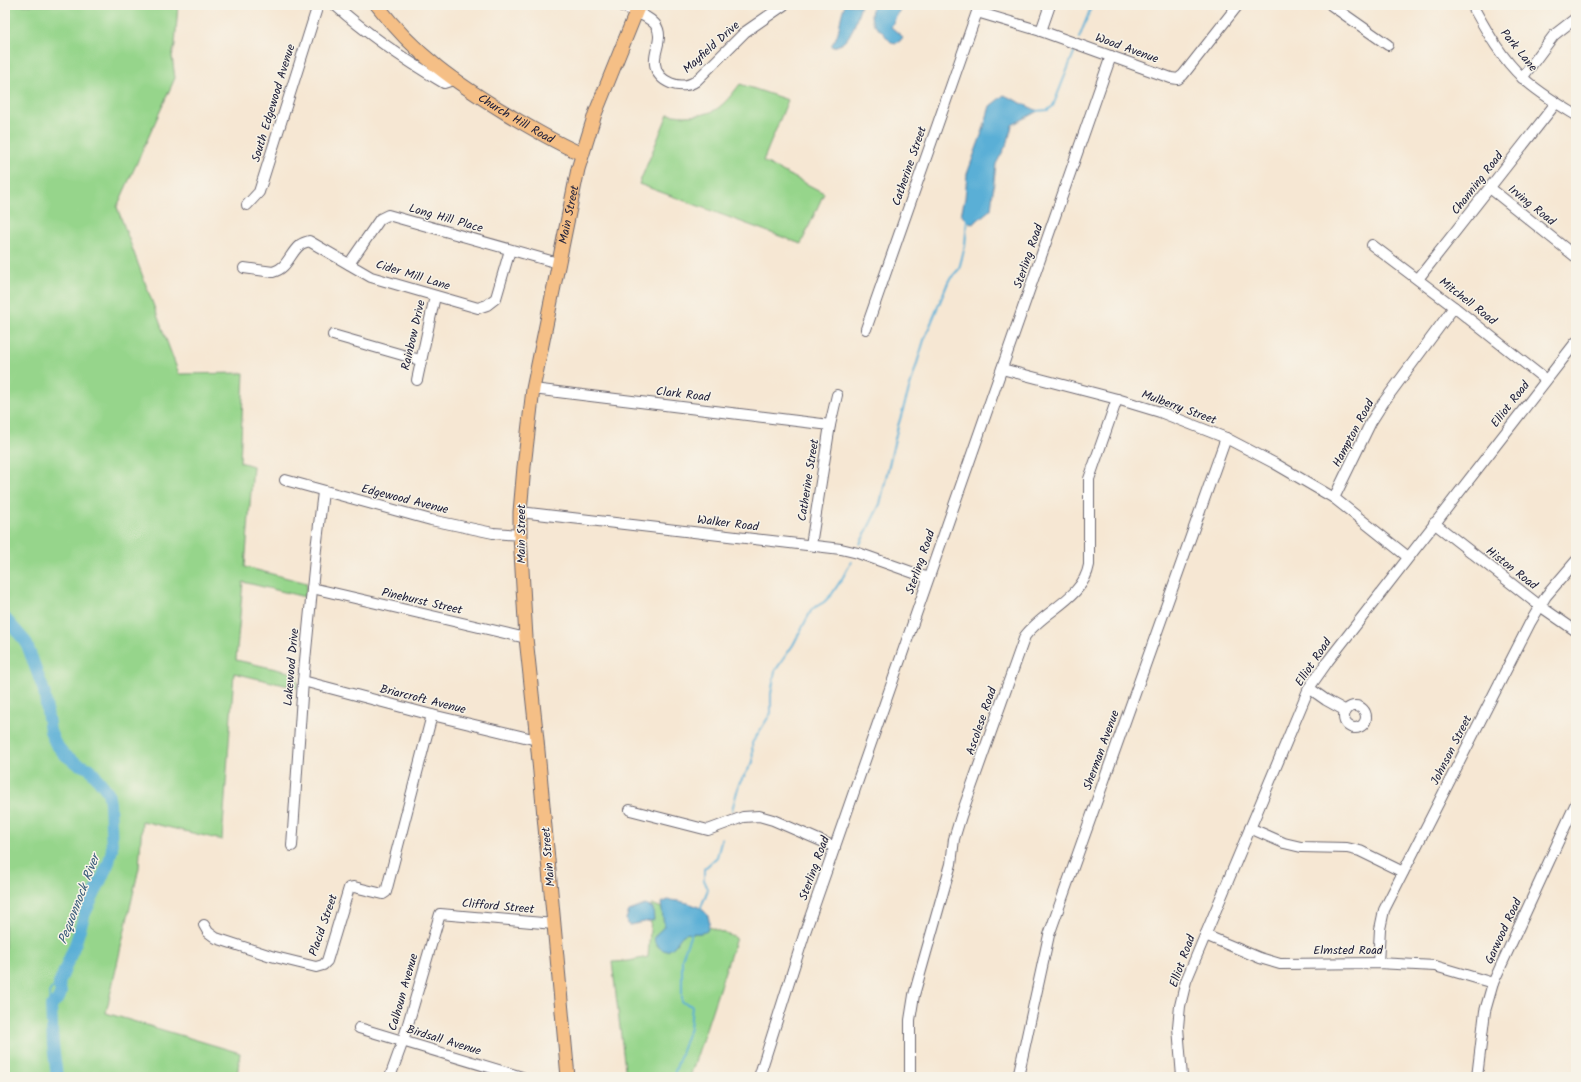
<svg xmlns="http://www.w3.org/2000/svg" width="1581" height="1082" viewBox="0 0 1581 1082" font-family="Kalam,sans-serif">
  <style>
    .green { fill: #96d58b; stroke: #5c7c63 }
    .water { fill: #5aafd6; stroke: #3e6888 }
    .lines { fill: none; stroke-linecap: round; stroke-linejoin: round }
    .stream { stroke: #5aafd6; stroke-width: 2 }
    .river { stroke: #5aafd6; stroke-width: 12 }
    .minor-casing { stroke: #6c6770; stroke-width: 12 }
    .major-casing { stroke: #6c6770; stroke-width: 15 }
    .minor { stroke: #fff; stroke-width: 10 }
    .major { stroke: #f5bf86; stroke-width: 13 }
    .labels { text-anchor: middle; stroke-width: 3; stroke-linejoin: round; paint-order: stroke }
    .street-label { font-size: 12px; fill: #22223b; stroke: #f7f3e8 }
    .water-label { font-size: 13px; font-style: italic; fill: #385a79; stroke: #f7f3e8 }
  </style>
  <rect width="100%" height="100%" fill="#f7f3e8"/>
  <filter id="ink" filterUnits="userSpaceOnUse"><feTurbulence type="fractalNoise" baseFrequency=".025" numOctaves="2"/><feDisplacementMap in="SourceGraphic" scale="8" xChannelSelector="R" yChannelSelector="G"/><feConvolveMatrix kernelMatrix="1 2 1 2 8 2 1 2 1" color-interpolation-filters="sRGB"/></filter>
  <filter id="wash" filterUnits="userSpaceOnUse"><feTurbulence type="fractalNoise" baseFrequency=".012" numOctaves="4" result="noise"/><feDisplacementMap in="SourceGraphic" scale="16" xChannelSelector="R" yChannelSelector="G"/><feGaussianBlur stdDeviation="0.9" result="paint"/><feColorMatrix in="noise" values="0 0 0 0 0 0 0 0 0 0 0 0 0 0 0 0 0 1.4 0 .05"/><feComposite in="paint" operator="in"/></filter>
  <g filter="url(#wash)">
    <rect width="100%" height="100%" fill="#f6e7d3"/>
    <g class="green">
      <polygon points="5,5 178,5 175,45 172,56 175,78 117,207 179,374 244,373 240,462 253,466 245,567 307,583 305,597 243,582 236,660 298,674 297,688 234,673 222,840 142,821 139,868 106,1013 240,1053 237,1077 5,1077"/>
      <path d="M740 84 788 100 763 161 824 193 801 244 639 184 668 114C682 117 702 117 715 110 725 104 733 93 740 84Z"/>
      <polygon points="652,904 736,938 690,1077 626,1077 612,962 629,961 648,957"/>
    </g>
    <g class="water">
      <path d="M845 5H861C856 21 851 45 832 47V44C841 34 839 17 845 5Z"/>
      <path d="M874 5H902L891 27 903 37 900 41 895 44C888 41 888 38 883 33 881 30 878 29 875 26 870 20 870 12 874 5Z"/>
      <polygon points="1004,95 1038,111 1012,125 1008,142 996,164 991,209 973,224 967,221 961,215 965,198 967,174 983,130 990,106"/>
      <path d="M668 900C685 901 718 907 707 931 700 935 693 932 685 934 678 937 678 947 667 951 661 950 652 944 655 936 657 932 662 930 664 926L661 903Z"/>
      <polygon points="645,905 653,908 654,920 630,925 627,924 626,919 629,911"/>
    </g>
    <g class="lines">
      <g class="stream">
        <polyline points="1079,38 1092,5"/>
        <polyline points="1036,111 1048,110 1053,106 1075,50"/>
        <polyline points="860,544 880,504 898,426 924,340 949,280 959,269 965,246 967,219"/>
        <polyline points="732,810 739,784 753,762 752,743 771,713 771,694 775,671 793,645 812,609 824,602 832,594 843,577 851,562"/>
        <polyline points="700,910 708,889 704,880 704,869 717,857 722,838"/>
        <polyline points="51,1006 49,993 51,989 59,984"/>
        <polyline points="673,1077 690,1028 692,1006 682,1002 682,958 692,931"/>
      </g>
      <polyline class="river" points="5,618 26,642 44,691 50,731 55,743 65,755 78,764 90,769 108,792 110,803 112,849 109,862 94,895 85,913 76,942 59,984 61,992 59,998 51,1006 53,1045 57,1077"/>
    </g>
  </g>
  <g filter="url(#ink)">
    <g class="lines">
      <g class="minor-casing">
        <g id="minor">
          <path d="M335 5C368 35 405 60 444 83L453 80"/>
          <path d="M620 5C631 10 647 15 655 24 665 37 653 51 655 64 657 83 682 91 696 81L745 32 784 5"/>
          <polyline points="1331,5 1388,45"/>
          <path d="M1472 5C1486 30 1501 58 1523 78 1539 93 1558 104 1576 115"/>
          <polyline points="1041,31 1050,5"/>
          <polyline points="1522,78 1554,35 1576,18"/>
          <polyline points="1490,188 1576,257"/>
          <polyline points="247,205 259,192 318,5"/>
          <polyline points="1372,245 1454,307 1546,380"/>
          <polyline points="349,264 380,219 388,215 558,263"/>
          <path d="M244 268 273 272C288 268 289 254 300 245 302 243 307 242 309 241L371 277 478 308 487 305 496 298 510 250"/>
          <polyline points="1418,279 1556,103"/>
          <polyline points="866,329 977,12 1041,31 1171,78 1178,79 1183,75 1238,5"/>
          <polyline points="333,335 420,360"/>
          <polyline points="1002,369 1117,399 1160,412 1226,438 1274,463 1334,498 1408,557"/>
          <polyline points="417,380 435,296"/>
          <polyline points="533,389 830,425"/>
          <polyline points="285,480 431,520 493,533 520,535"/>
          <polyline points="1334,498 1371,422 1383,403 1454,307"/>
          <polyline points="520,512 841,549 858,553 928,578"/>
          <polyline points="1434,523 1540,606 1576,631"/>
          <polyline points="811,545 830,425 837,395"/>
          <polyline points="312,588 526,638"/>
          <polyline points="303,681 432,715 537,740"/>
          <polyline points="1309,688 1326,700 1346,711"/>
          <circle cx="1355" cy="717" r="11"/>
          <polyline points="630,810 708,830 743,817 759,816 773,820 835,847"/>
          <polyline points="1250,828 1284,843 1301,847 1347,848 1360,851 1403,872"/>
          <polyline points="292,846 303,681 316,549 323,492"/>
          <polyline points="204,925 208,932 216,938 271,956 316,967 323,965 327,961 349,888 354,887 383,894 386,892 432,715"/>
          <polyline points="1205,935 1260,958 1280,964 1378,963 1435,966 1493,983"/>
          <polyline points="1378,963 1380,929 1384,910 1530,623 1546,596 1576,561"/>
          <polyline points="359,1028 522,1077"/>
          <polyline points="390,1077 403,1041 440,914 554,924"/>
          <polyline points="759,1077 805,932 1111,56"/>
          <path d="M910 1077V1020L914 995 951 864 954 839 961 816 1025 636C1044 610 1083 599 1089 565V479L1117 399"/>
          <polyline points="1018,1077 1049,935 1226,438"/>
          <polyline points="1182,1077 1178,1027 1180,1006 1186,981 1309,688 1328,661 1576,342"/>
          <polyline points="1477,1077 1485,1011 1493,983 1576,803"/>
        </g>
      </g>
      <g class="major-casing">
        <g id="major">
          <path id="s1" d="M377 5C415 55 456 83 509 115 533 129 556 143 582 154"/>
          <path id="s2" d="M568 1077 537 740 526 638 520 535V512L524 467 533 389 578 169 595 114 639 5"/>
        </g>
      </g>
      <use href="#minor" class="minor"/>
      <use href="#major" class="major"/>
    </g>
  </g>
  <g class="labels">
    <g class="street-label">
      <text transform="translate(711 47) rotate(-42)" y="4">Mayfield Drive</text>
      <text transform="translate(1127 48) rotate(20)" y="4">Wood Avenue</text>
      <text transform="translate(1519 50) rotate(51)" y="4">Park Lane</text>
      <text transform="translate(273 103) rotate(-73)" y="4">South Edgewood Avenue</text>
      <text dy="4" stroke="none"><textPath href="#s1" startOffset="181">Church Hill Road</textPath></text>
      <text transform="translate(909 166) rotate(-71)" y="4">Catherine Street</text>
      <text transform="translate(1477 183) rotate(-52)" y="4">Channing Road</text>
      <text transform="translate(1532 205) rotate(39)" y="4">Irving Road</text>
      <text dy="4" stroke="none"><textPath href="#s2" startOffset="869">Main Street</textPath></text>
      <text transform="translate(446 218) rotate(16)" y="4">Long Hill Place</text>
      <text transform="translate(1028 256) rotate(-71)" y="4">Sterling Road</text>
      <text transform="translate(413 275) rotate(17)" y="4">Cider Mill Lane</text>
      <text transform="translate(1468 301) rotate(38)" y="4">Mitchell Road</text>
      <text transform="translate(413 335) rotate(-77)" y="4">Rainbow Drive</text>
      <text transform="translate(683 394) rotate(7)" y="4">Clark Road</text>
      <text transform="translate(1510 404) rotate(-52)" y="4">Elliot Road</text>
      <text transform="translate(1179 407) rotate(20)" y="4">Mulberry Street</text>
      <text transform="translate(1353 433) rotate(-62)" y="4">Hampton Road</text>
      <text transform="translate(808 480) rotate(-81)" y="4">Catherine Street</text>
      <text transform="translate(405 499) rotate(14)" y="4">Edgewood Avenue</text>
      <text transform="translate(728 523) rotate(7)" y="4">Walker Road</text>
      <text transform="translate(521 534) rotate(-90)" y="4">Main Street</text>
      <text transform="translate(920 562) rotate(-71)" y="4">Sterling Road</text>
      <text transform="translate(1512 568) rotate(38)" y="4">Histon Road</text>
      <text transform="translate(422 601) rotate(13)" y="4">Pinehurst Street</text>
      <text transform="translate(1313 662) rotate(-56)" y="4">Elliot Road</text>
      <text transform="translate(291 667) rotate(-85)" y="4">Lakewood Drive</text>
      <text transform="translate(423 699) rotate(14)" y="4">Briarcroft Avenue</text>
      <text transform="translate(981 721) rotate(-71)" y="4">Ascolese Road</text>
      <text transform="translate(1101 750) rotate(-70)" y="4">Sherman Avenue</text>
      <text transform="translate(1451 750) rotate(-63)" y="4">Johnson Street</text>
      <text transform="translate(548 857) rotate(-95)" y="4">Main Street</text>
      <text transform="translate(814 868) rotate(-70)" y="4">Sterling Road</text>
      <text transform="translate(498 906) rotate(5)" y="4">Clifford Street</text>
      <text transform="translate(323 925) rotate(-71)" y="4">Placid Street</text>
      <text transform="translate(1503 931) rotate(-65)" y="4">Garwood Road</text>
      <text x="1348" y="954">Elmsted Road</text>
      <text transform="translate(1182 961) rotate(-70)" y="4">Elliot Road</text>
      <text transform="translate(403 992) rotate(-74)" y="4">Calhoun Avenue</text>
      <text transform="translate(444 1040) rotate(17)" y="4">Birdsall Avenue</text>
    </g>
    <g class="water-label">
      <text transform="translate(78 899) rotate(-69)" y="5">Pequonnock River</text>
    </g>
  </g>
  <rect width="1581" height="1082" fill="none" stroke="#f7f3e8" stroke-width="20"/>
</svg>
